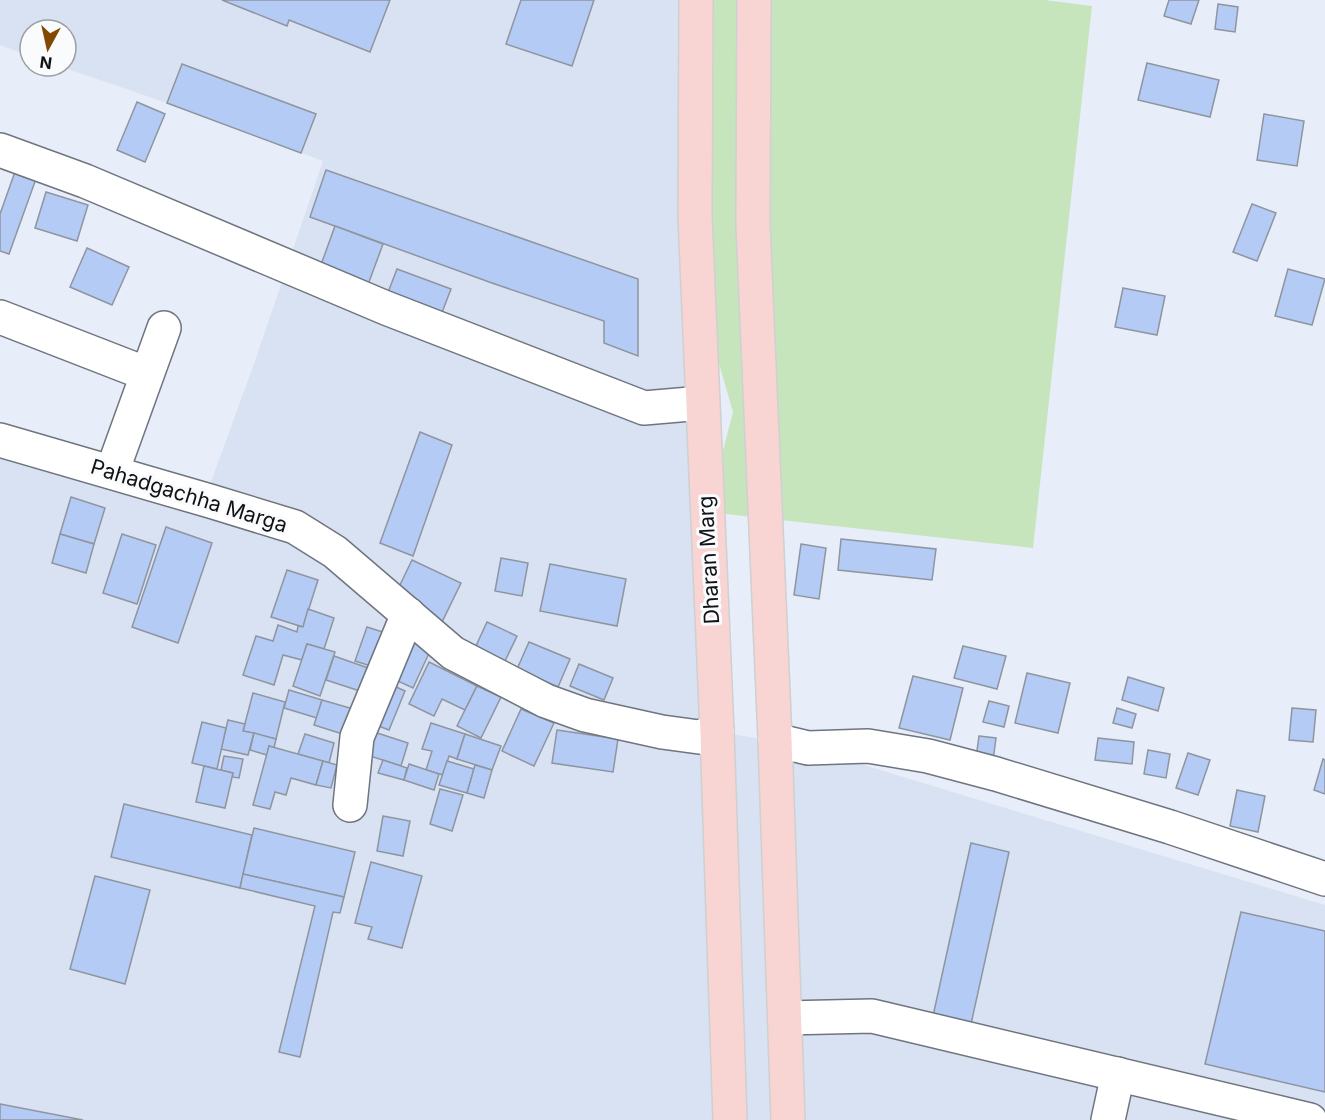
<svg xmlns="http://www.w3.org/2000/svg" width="1325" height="1120" viewBox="0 0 1325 1120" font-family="Inter,sans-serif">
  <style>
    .built { fill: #d8e2f3 }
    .green { fill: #c6e5bd }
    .building { fill: #b4cbf6; stroke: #8f959f; stroke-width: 1.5 }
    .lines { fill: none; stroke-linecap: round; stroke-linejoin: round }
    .minor-casing { stroke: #6f757e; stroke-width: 36 }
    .major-casing { stroke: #cfd0d0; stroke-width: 36 }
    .minor { stroke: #fff; stroke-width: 33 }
    .major { stroke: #f8d4d3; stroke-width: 33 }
    .labels { text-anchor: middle; stroke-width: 6; stroke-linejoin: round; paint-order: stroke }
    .street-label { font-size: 21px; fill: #101216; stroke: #fafbfd }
  </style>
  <rect width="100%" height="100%" fill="#e8eef9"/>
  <polygon class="built" points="0,0 696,0 717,731 808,748 1325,905 1325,1120 0,1120 0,428 208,490 255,361 323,161 167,103 59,66 66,66 66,30 30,30 30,56 0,45"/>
  <polygon class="green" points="696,0 1045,0 1092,6 1033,548 707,512 733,412 697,288"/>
  <g class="building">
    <polygon points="222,0 390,0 370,52 289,20 287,26"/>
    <polygon points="521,0 594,0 572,66 506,44"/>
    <polygon points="1169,0 1199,0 1191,24 1164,16"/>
    <polygon points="1218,4 1238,7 1235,32 1215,29"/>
    <polygon points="1147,63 1219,80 1210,117 1138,100"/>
    <polygon points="182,64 316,114 301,153 167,103"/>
    <polygon points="137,102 165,114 145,162 117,150"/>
    <polygon points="1264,114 1304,121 1297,166 1257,160"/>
    <polygon points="16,169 37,176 9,254 0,251 0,214"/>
    <polygon points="326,170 638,279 638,356 604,343 604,321 492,283 310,217"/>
    <polygon points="46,192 88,205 77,241 35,228"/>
    <polygon points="1252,204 1276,213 1257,261 1233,252"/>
    <polygon points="335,226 383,244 366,290 318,273"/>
    <polygon points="87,248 129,267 112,305 70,287"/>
    <polygon points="397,269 451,289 441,315 387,295"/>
    <polygon points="1288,269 1325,279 1312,325 1275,316"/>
    <polygon points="1123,288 1165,296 1157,335 1115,327"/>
    <polygon points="420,432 452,445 413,556 380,543"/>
    <polygon points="71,497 105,508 94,544 60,534"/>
    <polygon points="166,527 212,543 178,643 132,627"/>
    <polygon points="60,534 94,544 86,573 52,563"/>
    <polygon points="122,534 156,545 137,604 103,593"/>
    <polygon points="841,539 936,549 932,580 838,570"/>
    <polygon points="801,544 826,548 819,599 794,595"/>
    <polygon points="501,558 528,563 522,596 495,591"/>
    <polygon points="412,560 461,583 441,624 398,589"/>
    <polygon points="550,564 626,579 617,626 540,611"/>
    <polygon points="287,570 318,580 303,627 271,617"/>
    <polygon points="308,609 334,618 324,649 307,644 302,660 283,655 274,685 243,675 256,636 273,641 278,625 297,632 298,626 303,627"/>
    <polygon points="487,622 517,636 505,661 475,648"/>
    <polygon points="367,627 389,634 377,668 355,661"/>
    <polygon points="404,637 431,649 413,688 387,676"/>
    <polygon points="529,642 570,659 558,687 517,669"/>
    <polygon points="307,644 335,652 320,696 293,686"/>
    <polygon points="963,646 1006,656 997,689 954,678"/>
    <polygon points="334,656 371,669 363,692 326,680"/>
    <polygon points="429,662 477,686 465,710 442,699 434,716 409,704"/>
    <polygon points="579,664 613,678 604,700 570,686"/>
    <polygon points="1027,673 1070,683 1058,733 1015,723"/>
    <polygon points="913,676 963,688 950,740 899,728"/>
    <polygon points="1128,677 1164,688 1158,711 1122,700"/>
    <polygon points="385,682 405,691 389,730 368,722"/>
    <polygon points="477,686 501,697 481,738 457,726"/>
    <polygon points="289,690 322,700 317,718 284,708"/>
    <polygon points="253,693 285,702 276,739 243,731"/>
    <polygon points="322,700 357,710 349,736 314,725"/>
    <polygon points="989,701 1009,706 1004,727 983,722"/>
    <polygon points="1117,708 1136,714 1132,728 1113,723"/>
    <polygon points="1292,708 1316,710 1313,742 1289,740"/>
    <polygon points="521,709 554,723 534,766 502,751"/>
    <polygon points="228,720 245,724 243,731 254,733 248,755 221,749"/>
    <polygon points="202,722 226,728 217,769 192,763"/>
    <polygon points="431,723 465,734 457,759 449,756 443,775 426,770 432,751 422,749"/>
    <polygon points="368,730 408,743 401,766 361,753"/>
    <polygon points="557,730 618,739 613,772 552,763"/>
    <polygon points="254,733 276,739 274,748 269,746 267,755 250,750"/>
    <polygon points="305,734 334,743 329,763 298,754"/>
    <polygon points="465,734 501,746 492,770 457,759"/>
    <polygon points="979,736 996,738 993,761 976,758"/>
    <polygon points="1098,738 1134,742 1132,764 1095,760"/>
    <polygon points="269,746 323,761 316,785 291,778 286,795 275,792 270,809 253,805"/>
    <polygon points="1148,750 1170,754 1166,778 1144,774"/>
    <polygon points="1188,753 1210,760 1198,795 1176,788"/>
    <polygon points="224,756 243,759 239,778 232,777 233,773 221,770"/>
    <polygon points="1323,759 1325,760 1325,794 1314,790"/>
    <polygon points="383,760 407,768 404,780 378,773"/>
    <polygon points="323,761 337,765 331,788 316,785"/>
    <polygon points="447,761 474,769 467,793 439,785"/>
    <polygon points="409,764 439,774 434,790 404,780"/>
    <polygon points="475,765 492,770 484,798 467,793"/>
    <polygon points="204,766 233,773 225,808 196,802"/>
    <polygon points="440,789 463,795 452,831 430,824"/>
    <polygon points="1237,790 1265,796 1258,832 1230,826"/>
    <polygon points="124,804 252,835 240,888 111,857"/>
    <polygon points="383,816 410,821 403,856 377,851"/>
    <polygon points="254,828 355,852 344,897 243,874"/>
    <polygon points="971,843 1009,852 971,1024 933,1016"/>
    <polygon points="371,862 422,876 402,948 368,939 372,927 355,923"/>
    <polygon points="243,874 344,897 340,913 333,912 300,1057 279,1052 315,906 240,888"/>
    <polygon points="95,876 150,890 125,984 70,969"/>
    <polygon points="1241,912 1325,931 1325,1092 1205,1064"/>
    <polygon points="0,1104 83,1120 0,1120"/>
  </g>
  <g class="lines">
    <g class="minor-casing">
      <g id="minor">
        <polyline points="0,150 85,181 386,308 644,408 702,403"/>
        <polyline points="0,317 147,374"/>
        <polyline points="0,440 210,501 295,527 335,552 453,653 546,701 585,715 662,732 699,737 717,731"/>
        <polyline points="112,472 164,328"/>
        <polyline points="775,740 808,748 868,746 928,756 996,774 1170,827 1325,879"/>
        <polyline points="350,805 357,737 408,614"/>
        <polyline points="785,1018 872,1016 1310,1120"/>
        <polyline points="1108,1120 1118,1074"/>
      </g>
    </g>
    <g class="major-casing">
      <g id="major">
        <polyline points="696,0 695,216 717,731 730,1120"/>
        <polyline points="754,0 753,225 775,740 788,1120"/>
      </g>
    </g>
    <use href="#minor" class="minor"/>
    <use href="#major" class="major"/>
  </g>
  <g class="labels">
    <g class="street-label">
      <text transform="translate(189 496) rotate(17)" y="7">Pahadgachha Marga</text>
      <text transform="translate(709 560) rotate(-93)" y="7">Dharan Marg</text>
    </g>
  </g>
  <g transform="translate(48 48) rotate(188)"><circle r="28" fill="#fafbfd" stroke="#9c9ea1" stroke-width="1.5"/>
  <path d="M0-4.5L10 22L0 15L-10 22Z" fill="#824800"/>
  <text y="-9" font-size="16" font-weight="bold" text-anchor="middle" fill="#101216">N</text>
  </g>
</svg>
